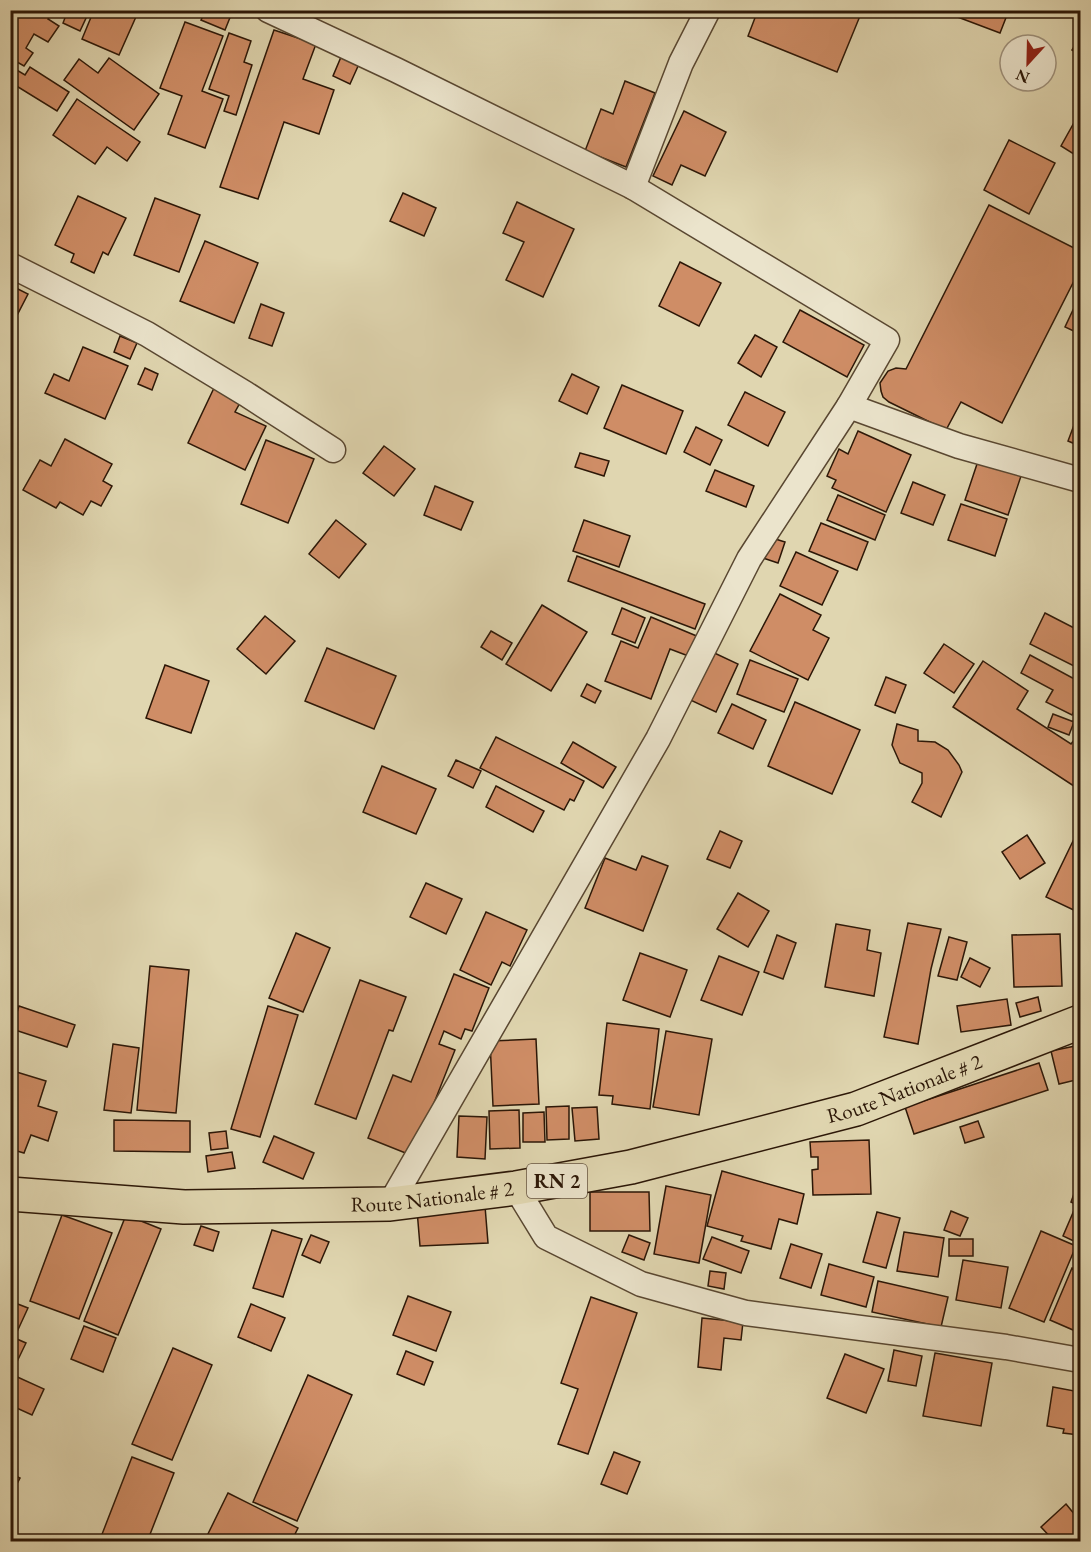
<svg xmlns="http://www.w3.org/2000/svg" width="1091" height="1552" viewBox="0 0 1091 1552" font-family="'EB Garamond',serif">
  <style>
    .building { fill: #cf8d66; stroke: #2c1707; stroke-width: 1.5 }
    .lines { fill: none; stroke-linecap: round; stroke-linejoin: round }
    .street-casing { stroke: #594731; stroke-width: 27 }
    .primary-casing { stroke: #2c1707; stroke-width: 36 }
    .street { stroke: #ebe4cc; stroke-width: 24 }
    .primary { stroke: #e0d6b0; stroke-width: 33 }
    .labels { text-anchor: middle; stroke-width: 4.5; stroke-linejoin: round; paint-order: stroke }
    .shield { fill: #ebe4cc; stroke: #655442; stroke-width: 1.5 }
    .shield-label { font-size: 20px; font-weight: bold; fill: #2c1707 }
    .street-label { font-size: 21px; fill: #2c1707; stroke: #ebe4cc }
  </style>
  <rect width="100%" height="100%" fill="#e0d6b0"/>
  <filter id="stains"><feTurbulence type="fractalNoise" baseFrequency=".00333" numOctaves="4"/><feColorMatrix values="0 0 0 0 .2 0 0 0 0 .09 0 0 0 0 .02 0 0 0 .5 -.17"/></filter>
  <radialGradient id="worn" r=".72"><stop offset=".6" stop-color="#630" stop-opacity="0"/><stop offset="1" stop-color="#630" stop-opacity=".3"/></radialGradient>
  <g class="building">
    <polygon points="10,10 54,10 48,19 59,26 48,42 34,34 26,48 33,53 24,66 10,58"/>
    <polygon points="68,10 74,10 87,16 80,31 63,23"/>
    <polygon points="94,10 139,10 119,55 82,39"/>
    <polygon points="206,10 233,10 225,30 201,20"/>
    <polygon points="758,10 774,16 776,10 846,10 860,16 837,72 748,36"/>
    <polygon points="939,10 1009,10 1000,33"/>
    <polygon points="185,22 223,36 202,91 223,99 205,148 168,134 182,96 160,88"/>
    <polygon points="274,30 316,44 303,79 334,90 319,134 284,122 258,199 220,187"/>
    <polygon points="229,33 251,41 244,62 252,65 236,115 224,111 229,96 209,89"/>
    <polygon points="1080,37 1080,55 1072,50"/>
    <polygon points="341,57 359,64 350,84 333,76"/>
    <polygon points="109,58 159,94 134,130 64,80 79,59 98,73"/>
    <polygon points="10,66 25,75 30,67 69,92 57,111 10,82"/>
    <polygon points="625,81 655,93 626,167 585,151 601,109 613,114"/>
    <polygon points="77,99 140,142 127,161 107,147 95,164 53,135"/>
    <polygon points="684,111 726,132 705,176 681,165 672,185 653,176"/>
    <polygon points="1080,112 1080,158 1061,146"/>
    <polygon points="1009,140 1055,163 1029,214 984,190"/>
    <polygon points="403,193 436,208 424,236 390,221"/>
    <polygon points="78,196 126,218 108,255 103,252 94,273 71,262 74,254 55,245"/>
    <polygon points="155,198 200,215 179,272 134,255"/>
    <polygon points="517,202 574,229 543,297 506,280 524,242 503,233"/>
    <polygon points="989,205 1080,251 1080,269 1002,423 961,402 946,430 889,402 883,397 881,391 880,383 888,371 896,368 906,369"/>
    <polygon points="205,241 258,263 234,323 180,301"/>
    <polygon points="680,262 721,283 699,326 659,306"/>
    <polygon points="10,285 28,294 13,323 10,322"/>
    <polygon points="1080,295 1080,334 1065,327"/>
    <polygon points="261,304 284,313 272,346 249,338"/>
    <polygon points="800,310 864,345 847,377 783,342"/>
    <polygon points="755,335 777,347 761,377 738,363"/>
    <polygon points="120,336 137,343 130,359 114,352"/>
    <polygon points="83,347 128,366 105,419 45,393 54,374 69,381"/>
    <polygon points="145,368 158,374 152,390 138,384"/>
    <polygon points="572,374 599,387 587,414 559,401"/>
    <polygon points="622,385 683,411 666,454 604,428"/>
    <polygon points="214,388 241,401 235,412 266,426 245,470 188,443"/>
    <polygon points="745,392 785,412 768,446 728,425"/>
    <polygon points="1080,409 1080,446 1068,441"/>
    <polygon points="696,427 722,440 710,465 684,452"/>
    <polygon points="858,431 911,455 886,512 832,488 836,480 827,476 839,449 848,454"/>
    <polygon points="65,439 112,464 103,481 112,486 101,506 91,501 83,515 60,502 56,508 23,490 40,460 51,466"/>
    <polygon points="266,440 314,459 288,523 241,504"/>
    <polygon points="384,446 415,469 394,496 363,473"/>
    <polygon points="580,453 609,461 604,476 575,467"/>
    <polygon points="978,461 1021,476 1008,515 965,500"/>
    <polygon points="715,470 754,486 746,507 706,491"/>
    <polygon points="913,482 945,495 933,525 901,513"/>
    <polygon points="435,486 473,502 461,530 424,515"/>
    <polygon points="838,495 885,515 875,540 827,520"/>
    <polygon points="961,504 1007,519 995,556 948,540"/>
    <polygon points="336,520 366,544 339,578 309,554"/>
    <polygon points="584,520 630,536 619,567 573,551"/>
    <polygon points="821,523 868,542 857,570 809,551"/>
    <polygon points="769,537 785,542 778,563 763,558"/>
    <polygon points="796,552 838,571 822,605 780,586"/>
    <polygon points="577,556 705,604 695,629 568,581"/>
    <polygon points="780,594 821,615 813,630 829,638 808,680 750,651"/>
    <polygon points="542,605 587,632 551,691 506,664"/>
    <polygon points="622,608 645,618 635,643 612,634"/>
    <polygon points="1045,613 1080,631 1080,669 1030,644"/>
    <polygon points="265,616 295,641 266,674 237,649"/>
    <polygon points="651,617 699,637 691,657 670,649 651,699 605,681 621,641 638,648"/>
    <polygon points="491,631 512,643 502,660 481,647"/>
    <polygon points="944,644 974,664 954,693 924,673"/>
    <polygon points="327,648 396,676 374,729 305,701"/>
    <polygon points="708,650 738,664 716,712 686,698"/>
    <polygon points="1030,655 1080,682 1080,698 1072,715 1046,702 1053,690 1021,673"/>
    <polygon points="750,660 798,679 784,712 737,694"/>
    <polygon points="983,661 1028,691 1017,709 1071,744 1078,735 1080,737 1080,790 953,707"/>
    <polygon points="165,665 209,681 191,733 146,718"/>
    <polygon points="886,677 906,685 895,713 875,705"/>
    <polygon points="587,684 601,691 595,703 581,696"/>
    <polygon points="795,702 860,730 832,794 768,766"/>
    <polygon points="732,704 766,720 753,749 718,733"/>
    <polygon points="1080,709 1080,726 1073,721"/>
    <polygon points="1053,714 1074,722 1069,735 1048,727"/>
    <polygon points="897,724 918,730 918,741 935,742 948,750 959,765 962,772 941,817 912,802 922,783 922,773 900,763 892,745"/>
    <polygon points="496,737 584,781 574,801 570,799 564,810 480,768"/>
    <polygon points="573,742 616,767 603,788 561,763"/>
    <polygon points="456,760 481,771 473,788 448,776"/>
    <polygon points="382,766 436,789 416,834 363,812"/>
    <polygon points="496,786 544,811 533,832 486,807"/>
    <polygon points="720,831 742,841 730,868 707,859"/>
    <polygon points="1027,835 1045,863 1020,879 1002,852"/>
    <polygon points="1074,839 1080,842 1080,913 1046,897"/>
    <polygon points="642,856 668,866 643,931 585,908 605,858 636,870"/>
    <polygon points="426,883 462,899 446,934 410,917"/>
    <polygon points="738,893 769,911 748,947 717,929"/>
    <polygon points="486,912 527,930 510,966 502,962 491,985 460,970"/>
    <polygon points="908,923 941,929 931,969 918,1044 884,1037"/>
    <polygon points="836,924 870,930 867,950 881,953 874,996 825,987"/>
    <polygon points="296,933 330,948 303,1012 269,998"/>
    <polygon points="1060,934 1062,986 1014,987 1012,935"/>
    <polygon points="777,935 796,943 783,979 764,972"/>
    <polygon points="949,937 967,942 957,980 938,976"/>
    <polygon points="640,953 687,970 670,1017 623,1000"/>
    <polygon points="719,956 759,972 742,1015 701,1000"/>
    <polygon points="970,958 990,968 980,987 961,977"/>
    <polygon points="150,966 189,970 176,1113 137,1110"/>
    <polygon points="454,974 489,988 472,1031 465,1029 461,1039 444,1031 439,1044 455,1050 413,1156 368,1138 393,1075 411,1082"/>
    <polygon points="360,980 406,997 393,1031 389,1030 356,1119 315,1104"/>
    <polygon points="1038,997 1041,1011 1020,1017 1016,1003"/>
    <polygon points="1007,999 1011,1025 961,1032 957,1006"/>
    <polygon points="10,1002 17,1004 10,1021"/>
    <polygon points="19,1006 75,1025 67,1047 12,1029"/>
    <polygon points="268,1006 298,1015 260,1137 231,1129"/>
    <polygon points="607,1023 659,1029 650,1109 612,1104 613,1096 599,1095"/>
    <polygon points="666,1031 712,1039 699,1115 653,1107"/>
    <polygon points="536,1039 539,1104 493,1106 490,1041"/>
    <polygon points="113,1044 139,1048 131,1113 104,1110"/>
    <polygon points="1080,1045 1080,1079 1059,1084 1051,1051"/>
    <polygon points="1039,1063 1048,1090 914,1134 905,1107"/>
    <polygon points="10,1070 46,1081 38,1106 57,1112 48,1141 31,1135 24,1153 10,1149"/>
    <polygon points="569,1106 569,1139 547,1140 546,1107"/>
    <polygon points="597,1107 599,1139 575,1141 572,1108"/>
    <polygon points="519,1110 520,1148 490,1149 489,1111"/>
    <polygon points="544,1112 545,1142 523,1142 523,1113"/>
    <polygon points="459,1116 487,1117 485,1159 457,1157"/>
    <polygon points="114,1120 190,1121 190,1152 114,1151"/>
    <polygon points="978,1121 984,1137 965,1143 960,1127"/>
    <polygon points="226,1131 228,1148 211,1150 209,1133"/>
    <polygon points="274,1136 314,1153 303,1179 263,1162"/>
    <polygon points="869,1140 871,1194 813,1195 812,1170 818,1169 818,1157 811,1157 810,1142"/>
    <polygon points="232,1152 235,1168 208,1172 206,1156"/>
    <polygon points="722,1171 804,1194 797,1224 779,1219 771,1249 741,1241 743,1236 707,1226"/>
    <polygon points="1080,1177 1080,1206 1071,1202"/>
    <polygon points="666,1186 711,1195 699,1263 654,1254"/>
    <polygon points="590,1192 649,1192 650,1231 590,1231"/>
    <polygon points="485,1206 488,1243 420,1246 417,1210"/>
    <polygon points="1075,1208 1080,1210 1080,1244 1063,1236"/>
    <polygon points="951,1211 968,1218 960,1236 944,1230"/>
    <polygon points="877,1212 900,1218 886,1268 863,1262"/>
    <polygon points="62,1215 112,1233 79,1319 30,1301"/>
    <polygon points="126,1215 161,1229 118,1335 84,1321"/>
    <polygon points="201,1226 219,1232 213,1251 194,1245"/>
    <polygon points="272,1230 302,1239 283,1297 253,1288"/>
    <polygon points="1041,1231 1076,1246 1044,1322 1009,1308"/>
    <polygon points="904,1232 944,1238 938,1277 897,1271"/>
    <polygon points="311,1235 329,1242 320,1263 302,1255"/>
    <polygon points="629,1235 650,1243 644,1260 622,1252"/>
    <polygon points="712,1237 749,1251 741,1273 703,1259"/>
    <rect x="949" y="1239" width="24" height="17"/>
    <polygon points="791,1244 822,1254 811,1288 780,1278"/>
    <polygon points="963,1260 1008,1267 1001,1308 956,1300"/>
    <polygon points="829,1264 874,1277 866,1307 821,1295"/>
    <polygon points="1072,1268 1080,1272 1080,1333 1050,1320"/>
    <polygon points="710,1271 726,1273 724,1289 708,1286"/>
    <polygon points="878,1281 948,1297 941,1327 872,1312"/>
    <polygon points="408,1296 451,1312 436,1351 393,1335"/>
    <polygon points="591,1297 637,1313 588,1454 558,1444 578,1389 561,1383"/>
    <polygon points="10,1301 28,1308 16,1334 10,1331"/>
    <polygon points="251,1304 285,1318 271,1351 238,1337"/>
    <polygon points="702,1318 743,1322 741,1340 724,1338 721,1370 698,1367"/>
    <polygon points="84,1326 116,1338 103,1372 71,1359"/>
    <polygon points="10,1336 26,1343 12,1372 10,1371"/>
    <polygon points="173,1348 212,1365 172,1460 132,1444"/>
    <polygon points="894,1350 922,1356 916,1386 888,1381"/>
    <polygon points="406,1351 433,1362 424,1385 397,1374"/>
    <polygon points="935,1353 992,1363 981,1426 923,1416"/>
    <polygon points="845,1354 884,1369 866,1413 827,1398"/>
    <polygon points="13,1375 44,1389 32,1415 10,1405 10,1382"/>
    <polygon points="308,1375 352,1395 297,1521 253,1502"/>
    <polygon points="1053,1387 1080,1392 1079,1435 1063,1433 1064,1429 1047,1426"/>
    <polygon points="614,1452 640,1462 627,1494 601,1484"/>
    <polygon points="132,1457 174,1473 147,1542 99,1542"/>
    <polygon points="10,1473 20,1478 10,1497"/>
    <polygon points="228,1493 298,1528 291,1542 204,1542"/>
    <polygon points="1066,1504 1080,1521 1080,1542 1055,1542 1041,1527"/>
  </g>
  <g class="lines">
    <g class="street-casing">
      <g id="street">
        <polyline points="268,10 396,70 633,187 887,340 849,406"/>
        <polyline points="633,187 681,63 708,10"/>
        <polyline points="10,265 147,334 246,394 333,450"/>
        <polyline points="516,1188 546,1237 641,1284 746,1313 1006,1347 1080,1360"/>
        <polyline points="390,1204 658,739 749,559 849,406 959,446 1080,480"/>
      </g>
    </g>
    <g class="primary-casing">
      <g id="primary">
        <path id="s1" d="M10 1194 184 1207 390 1204 516 1188 631 1167 856 1109 1080 1022"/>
      </g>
    </g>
    <use href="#street" class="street"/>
    <use href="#primary" class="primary"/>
  </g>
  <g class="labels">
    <rect class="shield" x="527" y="1164" width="60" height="34" rx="4.5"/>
    <g class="shield-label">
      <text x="557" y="1188">RN 2</text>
    </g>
    <g class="street-label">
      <text dy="7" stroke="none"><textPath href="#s1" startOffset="909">Route Nationale # 2</textPath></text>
      <text dy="7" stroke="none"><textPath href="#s1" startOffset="423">Route Nationale # 2</textPath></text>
    </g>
  </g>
  <rect width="1091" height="1552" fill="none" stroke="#e0d6b0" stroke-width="36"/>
  <rect x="12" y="12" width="1067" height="1528" fill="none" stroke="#2c1707" stroke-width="3"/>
  <rect x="18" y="18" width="1055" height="1516" fill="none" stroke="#2c1707" stroke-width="1.5"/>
  <g transform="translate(1028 63) rotate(202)"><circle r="28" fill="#ebe4cc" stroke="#9f927d" stroke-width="1.5"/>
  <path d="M0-4.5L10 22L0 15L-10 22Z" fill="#8f2418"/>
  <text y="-9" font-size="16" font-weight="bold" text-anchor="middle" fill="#2c1707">N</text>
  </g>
  <rect width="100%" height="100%" filter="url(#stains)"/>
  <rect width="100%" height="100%" fill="url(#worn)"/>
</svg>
